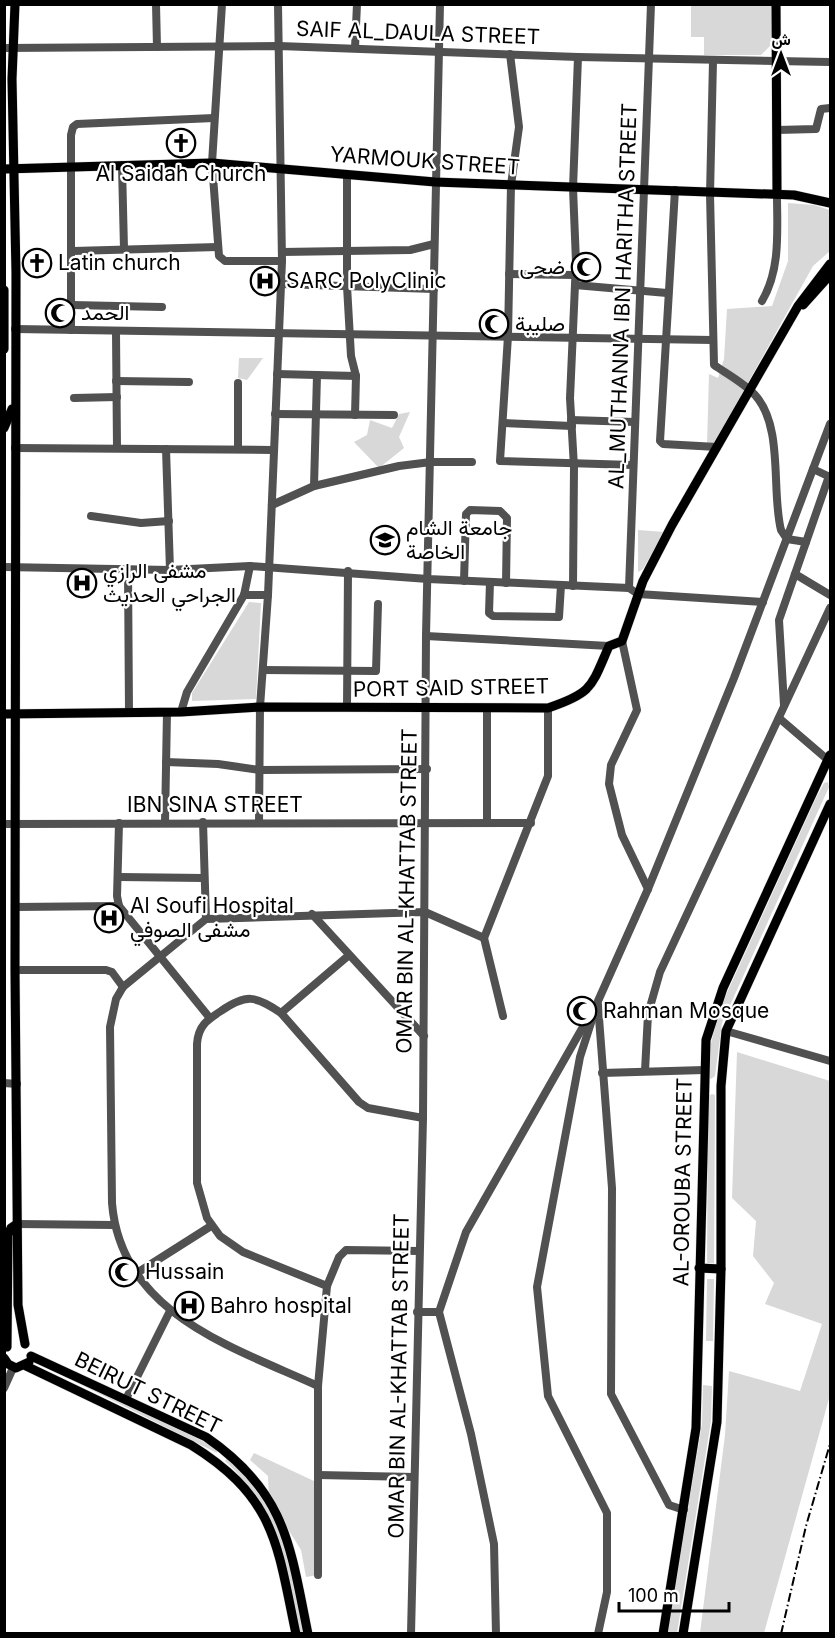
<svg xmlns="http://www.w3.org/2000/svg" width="835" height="1638" viewBox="0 0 835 1638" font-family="Inter,Vazirmatn,sans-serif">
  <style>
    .green { fill: #d8d8d8 }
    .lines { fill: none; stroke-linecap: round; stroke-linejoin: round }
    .major-casing { stroke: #dbdbdb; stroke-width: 10 }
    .minor { stroke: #515151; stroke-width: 8 }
    .major { stroke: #000; stroke-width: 9 }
    .rail { stroke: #000; stroke-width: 2; stroke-dasharray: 9 3 1.5 3; stroke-linecap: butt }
    .labels { text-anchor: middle; stroke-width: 4.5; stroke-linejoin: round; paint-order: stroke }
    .street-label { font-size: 21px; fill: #000; stroke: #fff }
    .poi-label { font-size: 21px; fill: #000; stroke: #fff; text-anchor: start }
  </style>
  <rect width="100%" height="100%" fill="#fff"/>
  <g class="green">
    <polygon points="691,5 771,5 771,45 761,55 704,55 704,37 691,37"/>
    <polygon points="788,203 814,205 830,210 830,251 813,266 714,444 707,444 709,374 718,378 724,359 727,309 772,306 788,261"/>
    <polygon points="239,358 263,358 247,380 238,378"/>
    <polygon points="410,412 399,437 404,448 379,468 354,442 367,435 370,420 392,428 399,414"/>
    <polygon points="638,530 664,532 643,569 638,572"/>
    <polygon points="249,602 261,603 256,699 192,701 192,693"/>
    <polygon points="828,782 829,787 722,1023 715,1076 711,1079 708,1077 710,1047 720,1008 816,798 824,783"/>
    <polygon points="737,1052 830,1081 830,1395 764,1633 700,1633 725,1435 729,1371 800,1391 822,1324 765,1304 774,1283 753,1256 756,1221 732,1198"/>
    <polygon points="712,1094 715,1095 714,1263 707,1263 708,1096"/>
    <polygon points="707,1279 714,1279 713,1341 706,1341"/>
    <polygon points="52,1370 195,1437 216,1449 217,1453"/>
    <polygon points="703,1385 712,1386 711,1421 677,1633 667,1634 702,1424"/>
    <polygon points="254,1453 314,1481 318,1575 306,1577 301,1550 269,1499 268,1476 250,1460"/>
    <path d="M227 1458C285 1510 289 1562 304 1633H300C286 1563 281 1513 225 1461Z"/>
  </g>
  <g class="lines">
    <g class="major-casing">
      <g id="major">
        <polyline points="15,4 12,79 16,273 15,970 18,1305 25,1344"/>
        <polyline points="776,4 777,194"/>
        <polyline points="4,169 212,163 435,182 794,195 830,203"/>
        <polyline points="4,290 4,349"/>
        <polyline points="803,305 830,275"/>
        <polyline points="4,428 12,409"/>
        <path d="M4 714 181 712 260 707 548 708C593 693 591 687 609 646L622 641 643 581 672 525 798 306 830 264"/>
        <polyline points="699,1268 721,1269"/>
        <polyline points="7,1347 8,1235 11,1228 17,1224"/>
        <path d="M31 1356 206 1437C286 1492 290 1545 308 1634"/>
        <polyline points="4,1358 8,1364 16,1368 29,1362"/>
        <path d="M26 1366 191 1445C276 1498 277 1544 296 1634"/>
        <polyline points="663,1634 696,1428 706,1040 723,988 830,755"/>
        <polyline points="683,1634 717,1422 721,1269 721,1086 726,1031 830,804"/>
      </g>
    </g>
    <g class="minor">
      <polyline points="156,4 157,47"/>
      <polyline points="222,4 212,163 219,256 225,261 282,261"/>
      <polyline points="4,48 279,46 578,57 830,62"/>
      <polyline points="355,48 357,4"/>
      <polyline points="510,54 519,127 511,185 508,336 500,461 633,465"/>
      <path d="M713 61 710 194 714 365C727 374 744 383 755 395 784 427 771 491 781 530L787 539 806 542"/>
      <polyline points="777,130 816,129 821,109 830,108"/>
      <polyline points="122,166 124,249"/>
      <polyline points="675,190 660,441 663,444 717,447"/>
      <polyline points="73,251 218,247"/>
      <polyline points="282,252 410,250 434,244"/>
      <polyline points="509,274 575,275"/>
      <polyline points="281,284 434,289"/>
      <polyline points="575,285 667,293"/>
      <path d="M762 301C781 269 777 230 777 194"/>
      <polyline points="72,305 162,307"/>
      <polyline points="15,329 713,340"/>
      <polyline points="71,330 71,135 73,127 77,124 214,118"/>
      <polyline points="116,332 117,448"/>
      <polyline points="277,374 356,376 351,356 347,286 347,175"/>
      <polyline points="116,381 189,382"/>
      <polyline points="74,398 117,397"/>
      <polyline points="275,414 394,415"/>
      <polyline points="355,415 356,376"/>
      <polyline points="571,420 635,422"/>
      <polyline points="503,423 572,426"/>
      <polyline points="15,448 273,450"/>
      <polyline points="166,449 170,570"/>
      <polyline points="238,449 238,383"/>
      <polyline points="813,469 830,477"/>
      <polyline points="314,486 317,375"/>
      <polyline points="272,505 314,486 399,466 431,462 472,462"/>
      <polyline points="91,516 141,523 169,521"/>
      <polyline points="4,567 170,570 250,566 428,579 629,588 638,594 763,602"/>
      <polyline points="128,569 129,712"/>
      <polyline points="795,574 830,595"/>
      <polyline points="464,581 466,514 470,510 500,511 507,518 506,583"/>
      <polyline points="490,582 489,613 493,616 559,617 561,585"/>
      <polyline points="573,586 574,467 570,398 576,262 573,188 578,57"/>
      <polyline points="629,588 651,4"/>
      <polyline points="244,595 268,595"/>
      <polyline points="426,636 609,646"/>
      <polyline points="622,641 637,710 611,765 609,784 622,835 648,889"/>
      <polyline points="263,670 376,671 378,604"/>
      <polyline points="784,705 779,620 829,476"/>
      <polyline points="347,707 348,571"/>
      <polyline points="487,708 487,823"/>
      <polyline points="181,712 187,692 244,595 250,566"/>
      <polyline points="779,718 828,760"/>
      <polyline points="166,762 218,764 260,770 427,769"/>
      <polyline points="203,822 206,919"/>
      <polyline points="119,823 117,896 119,906 209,1017"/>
      <polyline points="165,823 167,712"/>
      <polyline points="259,823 260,707 268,595 282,261 278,4"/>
      <polyline points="4,824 531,823"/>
      <polyline points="119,877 204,878"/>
      <polyline points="15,907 119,906"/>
      <polyline points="312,914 424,1036"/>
      <polyline points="484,938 503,1016"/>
      <polyline points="15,970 106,970 112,972 123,987"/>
      <polyline points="598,1005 612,1188 611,1394 669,1505 684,1510"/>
      <polyline points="281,1013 348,956"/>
      <polyline points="726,1031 830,1061"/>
      <polyline points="645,1071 648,1014 660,972 830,608"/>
      <polyline points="602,1073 704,1070"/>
      <polyline points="4,1083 17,1084"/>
      <polyline points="17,1224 114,1225"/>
      <polyline points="137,1273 211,1226"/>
      <path d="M327 1286 243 1252 220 1236 207 1218 197 1183V1044C198 1026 207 1020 221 1011 246 994 255 995 281 1013L359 1102 368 1108 423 1118"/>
      <polyline points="417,1312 439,1312"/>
      <path d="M318 1386C233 1347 121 1314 112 1203L110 1027 116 999 123 987 206 919 425 912 484 938 548 776V708"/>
      <polyline points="4,1388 13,1368"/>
      <polyline points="126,1399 170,1311"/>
      <polyline points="318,1475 414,1477"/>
      <polyline points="318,1575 318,1386 327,1286 339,1257 346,1250 419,1251"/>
      <polyline points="411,1634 423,1118 426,636 440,4"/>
      <polyline points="496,1634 494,1544 471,1434 439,1312 466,1232 588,1018"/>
      <polyline points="598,1634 607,1592 607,1513 548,1396 537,1287 580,1057 598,1001 648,889 734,678 830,424"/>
    </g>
    <use href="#major" class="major"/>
    <polyline class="rail" points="781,1634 806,1526 830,1444"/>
  </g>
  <defs>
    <g id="church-ring" transform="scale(1.5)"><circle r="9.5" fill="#fff" stroke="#000" stroke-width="1.5"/><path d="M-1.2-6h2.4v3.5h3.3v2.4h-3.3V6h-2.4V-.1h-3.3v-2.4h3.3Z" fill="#000"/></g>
    <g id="mosque-ring" transform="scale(1.5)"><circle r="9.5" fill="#fff" stroke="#000" stroke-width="1.5"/><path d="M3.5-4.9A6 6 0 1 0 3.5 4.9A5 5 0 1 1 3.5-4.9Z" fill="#000"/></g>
    <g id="hospital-ring" transform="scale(1.5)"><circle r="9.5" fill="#fff" stroke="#000" stroke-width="1.5"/><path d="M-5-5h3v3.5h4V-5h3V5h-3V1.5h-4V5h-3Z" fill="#000"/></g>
    <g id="university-ring" transform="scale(1.5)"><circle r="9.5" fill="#fff" stroke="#000" stroke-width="1.5"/><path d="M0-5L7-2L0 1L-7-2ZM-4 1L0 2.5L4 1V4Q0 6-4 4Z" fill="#000"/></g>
  </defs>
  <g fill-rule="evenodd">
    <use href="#church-ring" x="181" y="143"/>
    <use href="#church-ring" x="37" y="263"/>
    <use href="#mosque-ring" x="586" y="267"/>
    <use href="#hospital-ring" x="265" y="281"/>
    <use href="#mosque-ring" x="60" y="313"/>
    <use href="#mosque-ring" x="494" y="324"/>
    <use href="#university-ring" x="385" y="540"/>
    <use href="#hospital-ring" x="82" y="583"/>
    <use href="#hospital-ring" x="109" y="918"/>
    <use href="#mosque-ring" x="582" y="1011"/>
    <use href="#mosque-ring" x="124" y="1272"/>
    <use href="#hospital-ring" x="189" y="1306"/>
  </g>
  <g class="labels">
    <g class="street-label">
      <text transform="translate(418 33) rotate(2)" y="7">SAIF AL_DAULA STREET</text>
      <text transform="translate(425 161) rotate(4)" y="7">YARMOUK STREET</text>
      <text transform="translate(623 296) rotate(-88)" y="7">AL_MUTHANNA IBN HARITHA STREET</text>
      <text transform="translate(451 688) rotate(-1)" y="7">PORT SAID STREET</text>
      <text x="215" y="812">IBN SINA STREET</text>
      <text transform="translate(407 891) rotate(-89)" y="7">OMAR BIN AL-KHATTAB STREET</text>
      <text transform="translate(683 1182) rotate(-89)" y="7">AL-OROUBA STREET</text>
      <text transform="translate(399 1376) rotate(-89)" y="7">OMAR BIN AL-KHATTAB STREET</text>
      <text transform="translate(148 1393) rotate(26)" y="7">BEIRUT STREET</text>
    </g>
    <g class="poi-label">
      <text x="181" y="181" text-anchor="middle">Al Saidah Church</text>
      <text x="58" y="270">Latin church</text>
      <text x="565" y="274" text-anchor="end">ضحى</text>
      <text x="286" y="288">SARC PolyClinic</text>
      <text x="81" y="320">الحمد</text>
      <text x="515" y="331">صليبة</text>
      <text x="406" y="535">جامعة الشام<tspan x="406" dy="24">الخاصة</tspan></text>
      <text x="103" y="578">مشفى الرازي<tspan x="103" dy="24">الجراحي الحديث</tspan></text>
      <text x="130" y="913">Al Soufi Hospital<tspan x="130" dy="24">مشفى الصوفي</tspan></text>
      <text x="603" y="1018">Rahman Mosque</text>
      <text x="145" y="1279">Hussain</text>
      <text x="210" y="1313">Bahro hospital</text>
    </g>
  </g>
  <rect width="835" height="1638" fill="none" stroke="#000000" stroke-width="12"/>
  <g transform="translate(781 54)" stroke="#ffffff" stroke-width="4.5" paint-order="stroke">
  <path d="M0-4.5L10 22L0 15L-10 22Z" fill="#000000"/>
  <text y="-9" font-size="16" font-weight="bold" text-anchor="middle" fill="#000000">ش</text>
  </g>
  <path d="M619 1602v9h110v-9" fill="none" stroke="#000000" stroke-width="3"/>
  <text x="628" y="1602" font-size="18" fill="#000000" stroke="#ffffff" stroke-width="4.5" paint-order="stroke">100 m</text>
</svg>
